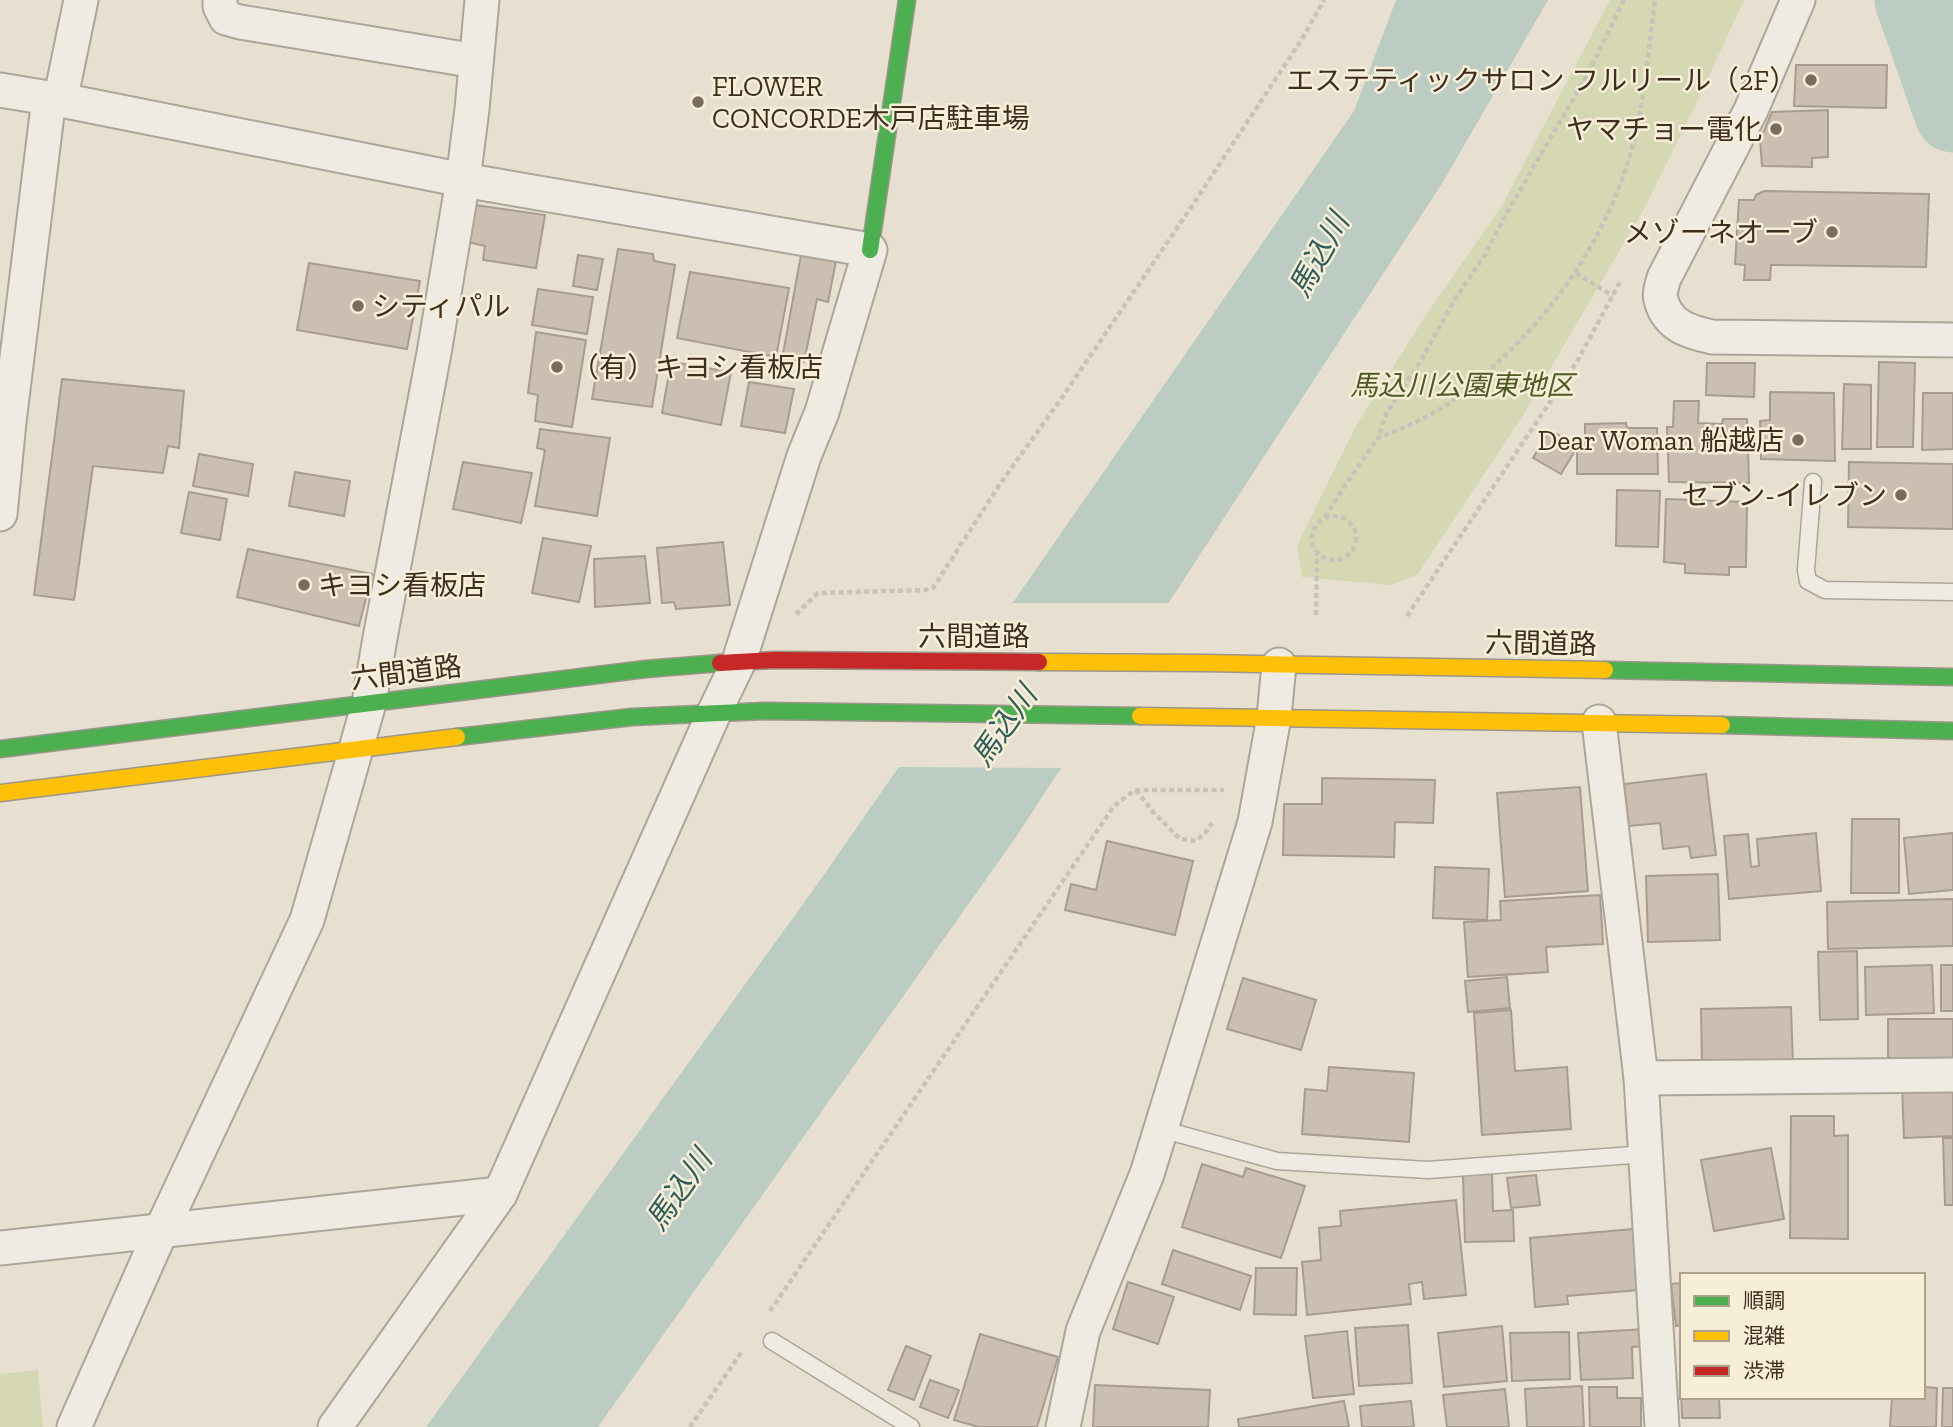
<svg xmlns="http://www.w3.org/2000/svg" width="1953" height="1427" viewBox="0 0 1953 1427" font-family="'Zilla Slab','Noto Sans JP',serif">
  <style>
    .green { fill: #d6d7b3 }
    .water { fill: #bcccc2 }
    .pier { fill: #e7e0d1 }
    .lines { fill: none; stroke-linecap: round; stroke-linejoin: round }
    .river { stroke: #bcccc2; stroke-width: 77 }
    .building { fill: #cbbfb2; stroke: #a89c90; stroke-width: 2 }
    .lane-casing { stroke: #ada599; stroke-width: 19 }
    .street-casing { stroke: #ada599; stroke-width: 37 }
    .fast-casing { stroke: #9c958a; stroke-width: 19 }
    .slow-casing { stroke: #9c958a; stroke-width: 19 }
    .jam-casing { stroke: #9c958a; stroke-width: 19 }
    .path { stroke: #c8c2b9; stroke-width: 4.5; stroke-dasharray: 5 3.5; stroke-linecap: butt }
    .lane { stroke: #efebe3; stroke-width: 16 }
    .street { stroke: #efebe3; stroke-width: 33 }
    .fast { stroke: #4caf50; stroke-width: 16 }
    .slow { stroke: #ffc107; stroke-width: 16 }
    .jam { stroke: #c62828; stroke-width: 16 }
    .poi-dot { fill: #786c5e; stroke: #f7eed8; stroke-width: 2.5 }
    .labels { text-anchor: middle; stroke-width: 5; stroke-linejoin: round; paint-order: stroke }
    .poi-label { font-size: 28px; fill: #3d2e20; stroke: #f7eed8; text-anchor: end }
    .park-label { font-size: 28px; font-style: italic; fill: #4d5a26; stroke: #f7eed8 }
    .street-label { font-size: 28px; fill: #3d2e20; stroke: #f7eed8 }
    .water-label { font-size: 30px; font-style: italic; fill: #2f5d5a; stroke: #f7eed8 }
  </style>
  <rect width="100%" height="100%" fill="#e7e0d1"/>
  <g class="green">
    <polygon points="1610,0 1744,0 1697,102 1644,209 1522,417 1417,575 1390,585 1302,577 1297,548 1303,533 1357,424 1424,318 1501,207"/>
    <polygon points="38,1370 43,1427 0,1427 0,1374"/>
  </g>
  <polygon class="water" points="1396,0 1548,0 1443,182 1016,837 598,1427 426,1427 821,879 1354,111"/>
  <polygon class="pier" points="1009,603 1172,603 1065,768 894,767"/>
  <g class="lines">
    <polyline class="river" points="1913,0 1953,114"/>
  </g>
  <g class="building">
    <polygon points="1796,65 1887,65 1886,108 1794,106"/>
    <polygon points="1828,110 1828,157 1812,158 1812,167 1762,166 1760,140 1772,112"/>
    <polygon points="1764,191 1929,194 1926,267 1771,265 1770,280 1744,280 1745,265 1735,264 1739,200 1754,200 1756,195"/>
    <polygon points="475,205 545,215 536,268 483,260 485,246 468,242"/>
    <polygon points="618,249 653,254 654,261 675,265 652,407 592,399"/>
    <polygon points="578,255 603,259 597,290 573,286"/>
    <polygon points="801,255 836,261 828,302 817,299 804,362 782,359"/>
    <polygon points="309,263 420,281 407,349 297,330"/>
    <polygon points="690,272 789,288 776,357 677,338"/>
    <polygon points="538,289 593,297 587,334 532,325"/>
    <polygon points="536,332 586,340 572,427 535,421 538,395 528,393"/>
    <polygon points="671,362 731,372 721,425 662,413"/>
    <polygon points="1879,362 1915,363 1913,447 1877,447"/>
    <polygon points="1707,363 1755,363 1754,397 1706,395"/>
    <polygon points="62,379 184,391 179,448 168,446 163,473 93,466 74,600 34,595"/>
    <polygon points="749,382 794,389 785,433 741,426"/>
    <polygon points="1844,384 1871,385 1871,449 1842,449"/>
    <polygon points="1770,392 1834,393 1835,461 1761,459 1760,421 1770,420"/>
    <polygon points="1923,393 1953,393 1953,449 1922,450"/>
    <polygon points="1674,401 1699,401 1698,423 1722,424 1723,419 1747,419 1749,483 1669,482 1667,427 1673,427"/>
    <polygon points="1626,423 1627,428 1657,428 1658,474 1577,474 1577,451 1585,451 1585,424"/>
    <polygon points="540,429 610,438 597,516 535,506 545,450 537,448"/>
    <polygon points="1550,430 1578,446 1561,474 1533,458"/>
    <polygon points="199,454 253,464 248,496 193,486"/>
    <polygon points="463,462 532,473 521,523 453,509"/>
    <polygon points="1849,462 1953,464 1953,529 1848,527"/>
    <polygon points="295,472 350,481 344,516 289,506"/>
    <polygon points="1617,490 1660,491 1658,547 1616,546"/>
    <polygon points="189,492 227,499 220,540 181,533"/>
    <polygon points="1666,499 1747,502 1746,567 1729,567 1729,575 1685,573 1685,564 1664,562"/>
    <polygon points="543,538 591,546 579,602 532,593"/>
    <polygon points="723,542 730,605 676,609 674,602 662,603 657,548"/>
    <polygon points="248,549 372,574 359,626 237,597"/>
    <polygon points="645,556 650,603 595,607 594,559"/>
    <polygon points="1706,774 1716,855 1691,858 1689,846 1663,849 1660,823 1629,826 1624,784"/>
    <polygon points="1322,778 1435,780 1433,823 1395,822 1394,857 1283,855 1284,804 1322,804"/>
    <polygon points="1580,787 1588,891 1505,897 1497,793"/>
    <polygon points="1852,819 1899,819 1899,893 1851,893"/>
    <polygon points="1816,833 1821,891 1729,899 1724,836 1748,834 1751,867 1759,866 1757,839"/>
    <polygon points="1953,833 1953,890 1909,894 1904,838"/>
    <polygon points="1107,841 1193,861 1175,935 1065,910 1071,884 1096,890"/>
    <polygon points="1435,867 1489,869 1487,920 1433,918"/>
    <polygon points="1718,874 1720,940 1648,942 1646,876"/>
    <polygon points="1600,895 1603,944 1546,947 1548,972 1468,977 1464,922 1501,920 1500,901"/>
    <polygon points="1953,899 1953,946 1828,949 1827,902"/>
    <polygon points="1857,951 1858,1019 1820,1020 1818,952"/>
    <polygon points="1932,965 1934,1013 1866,1015 1865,967"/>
    <rect x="1941" y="965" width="12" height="46"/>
    <polygon points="1507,977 1510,1008 1468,1012 1465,981"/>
    <polygon points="1243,978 1316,1000 1301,1050 1227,1029"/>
    <polygon points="1791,1007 1793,1063 1702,1066 1701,1009"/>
    <polygon points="1511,1010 1515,1071 1567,1067 1571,1129 1482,1135 1474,1013"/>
    <polygon points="1888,1019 1953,1019 1953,1066 1904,1066 1905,1058 1888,1058"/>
    <polygon points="1329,1067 1414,1073 1409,1142 1302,1134 1305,1089 1327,1091"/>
    <polygon points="1953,1083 1953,1136 1904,1138 1902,1085"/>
    <polygon points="1791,1116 1834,1116 1834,1136 1848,1135 1848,1239 1790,1238"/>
    <polygon points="1943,1138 1953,1138 1953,1205 1945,1205"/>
    <polygon points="1771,1148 1784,1219 1714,1231 1701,1160"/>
    <polygon points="1202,1164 1243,1177 1246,1168 1305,1186 1281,1258 1182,1227"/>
    <polygon points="1492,1174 1493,1211 1513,1210 1514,1241 1465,1242 1463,1175"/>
    <polygon points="1536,1175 1540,1205 1511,1208 1507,1178"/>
    <polygon points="1456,1200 1466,1295 1424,1299 1422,1282 1409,1284 1411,1304 1307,1315 1302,1262 1321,1260 1319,1228 1341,1226 1340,1211"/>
    <polygon points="1633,1229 1639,1290 1567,1296 1568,1304 1535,1307 1530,1238"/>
    <polygon points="1173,1250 1251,1276 1240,1310 1162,1284"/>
    <polygon points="1256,1268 1297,1268 1296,1315 1254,1314"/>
    <polygon points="1128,1282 1174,1297 1158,1344 1113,1329"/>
    <polygon points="1682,1283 1682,1325 1676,1326 1671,1284"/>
    <polygon points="1408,1325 1412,1383 1359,1386 1355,1328"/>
    <polygon points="1502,1326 1507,1381 1444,1387 1438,1333"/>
    <polygon points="1646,1329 1647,1346 1632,1347 1633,1378 1581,1380 1578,1333"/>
    <polygon points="1347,1331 1354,1394 1313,1398 1305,1336"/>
    <polygon points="1569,1332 1570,1379 1512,1381 1510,1333"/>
    <polygon points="980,1334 1058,1357 1037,1427 979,1427 954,1420"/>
    <polygon points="906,1346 931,1356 914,1400 888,1390"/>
    <polygon points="930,1380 959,1390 948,1418 920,1407"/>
    <polygon points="1095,1385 1210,1390 1208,1427 1093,1427"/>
    <polygon points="1582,1386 1584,1427 1527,1427 1525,1389"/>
    <polygon points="1589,1387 1617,1387 1617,1398 1641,1398 1641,1427 1590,1427"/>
    <polygon points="1923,1387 1937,1388 1936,1427 1890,1427 1892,1397 1923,1397"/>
    <polygon points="1681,1388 1682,1397 1719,1397 1720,1418 1682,1418"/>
    <polygon points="1943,1388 1953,1388 1953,1427 1942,1427"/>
    <polygon points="1505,1389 1509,1427 1447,1427 1443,1395"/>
    <polygon points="1344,1401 1349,1427 1239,1427 1238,1419"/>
    <polygon points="1411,1401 1414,1427 1362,1427 1360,1406"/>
  </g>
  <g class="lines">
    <g class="lane-casing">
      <g id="lane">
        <polyline points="1813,482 1806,570 1808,581 1825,590 1953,592"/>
        <polyline points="1161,1129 1277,1161 1428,1170 1646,1154"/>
        <polyline points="772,1341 911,1427"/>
      </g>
    </g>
    <g class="street-casing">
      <g id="street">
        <polyline points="220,0 220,6 226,18 240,22 476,61"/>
        <path d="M1798 0 1751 110 1664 278C1662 285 1659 294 1661 300 1668 326 1689 332 1712 337L1953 340"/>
        <polyline points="0,90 61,100 463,180 870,250 822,412 804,456 739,661 714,713 500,1194 335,1427"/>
        <polyline points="61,100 64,82 81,0"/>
        <polyline points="0,514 9,422 49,98"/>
        <polyline points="1599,722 1641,1078 1662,1427"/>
        <polyline points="1641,1078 1953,1075"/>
        <polyline points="0,1248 500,1194"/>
        <polyline points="74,1427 161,1231 307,920 342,798 369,703 380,638 434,353 463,180 472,109 482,0"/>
        <polyline points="1063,1427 1083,1331 1147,1174 1255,822 1274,717 1279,665"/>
      </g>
    </g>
    <g class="fast-casing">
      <g id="fast">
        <polyline points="870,250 907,0"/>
        <polyline points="1605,670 1953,677"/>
        <polyline points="1722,725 1953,731"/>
        <polyline points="457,737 632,717 765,711 1140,716"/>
        <polyline points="0,749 646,669 720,663"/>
      </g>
    </g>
    <g class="slow-casing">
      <g id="slow">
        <polyline points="1039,662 1205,663 1605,670"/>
        <polyline points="1140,716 1722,725"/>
        <polyline points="0,793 457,737"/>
      </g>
    </g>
    <g class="jam-casing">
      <polyline id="jam" points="720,663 774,660 1039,662"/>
    </g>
    <g class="path">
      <path d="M1624 0 1590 70 1504 218 1485 255 1455 299 1423 357 1386 414 1378 438C1401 429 1424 419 1445 406 1463 394 1479 379 1495 365 1562 304 1613 226 1635 137 1645 92 1649 46 1655 0"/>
      <polyline points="1576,273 1613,296"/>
      <circle cx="1334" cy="538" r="22"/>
      <polyline points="1325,517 1344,487 1378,438"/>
      <polyline points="796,614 818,593 925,590 933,588 1000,484 1061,399 1192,206 1302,39 1324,0"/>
      <polyline points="1316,615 1317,554"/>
      <polyline points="1407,616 1578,360 1621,280"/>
      <polyline points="1136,790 1153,812 1180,839 1196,841 1206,832 1212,823"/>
      <polyline points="770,1311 1114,806 1135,790 1224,790"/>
      <polyline points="690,1427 743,1350"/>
    </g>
    <use href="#lane" class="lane"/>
    <use href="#street" class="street"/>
    <use href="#fast" class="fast"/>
    <use href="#slow" class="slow"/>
    <use href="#jam" class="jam"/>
  </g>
  <g class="poi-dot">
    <circle cx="1811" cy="80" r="7"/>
    <circle cx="698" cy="102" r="7"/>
    <circle cx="1776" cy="129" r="7"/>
    <circle cx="1832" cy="232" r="7"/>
    <circle cx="358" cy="306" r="7"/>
    <circle cx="557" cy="367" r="7"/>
    <circle cx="1798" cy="440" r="7"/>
    <circle cx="1901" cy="495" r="7"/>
    <circle cx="304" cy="585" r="7"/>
  </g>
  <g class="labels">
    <g class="poi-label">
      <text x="1797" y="90">エステティックサロン フルリール（2F）</text>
      <text x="712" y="96" text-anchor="start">FLOWER<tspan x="712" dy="32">CONCORDE木戸店駐車場</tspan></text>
      <text x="1762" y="139">ヤマチョー電化</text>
      <text x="1818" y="242">メゾーネオーブ</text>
      <text x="372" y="316" text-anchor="start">シティパル</text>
      <text x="571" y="377" text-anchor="start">（有）キヨシ看板店</text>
      <text x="1784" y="450">Dear Woman 船越店</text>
      <text x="1887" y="505">セブン-イレブン</text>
      <text x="318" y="595" text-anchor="start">キヨシ看板店</text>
    </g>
    <g class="park-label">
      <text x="1462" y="395">馬込川公園東地区</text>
    </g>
    <g class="street-label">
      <text x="974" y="646">六間道路</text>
      <text transform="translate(1541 643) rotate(1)" y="10">六間道路</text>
      <text transform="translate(406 672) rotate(-7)" y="10">六間道路</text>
    </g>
    <g class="water-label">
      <text transform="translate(1319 255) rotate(-61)" y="10">馬込川</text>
      <text transform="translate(1004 726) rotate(-55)" y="10">馬込川</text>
      <text transform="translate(679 1190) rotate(-55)" y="10">馬込川</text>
    </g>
  </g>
  <rect x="1680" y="1273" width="245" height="126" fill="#f7eed8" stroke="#ada18e" stroke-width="2"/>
  <rect x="1694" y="1296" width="35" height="10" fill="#4caf50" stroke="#ada18e" stroke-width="2"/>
  <text x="1743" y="1308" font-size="21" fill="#3d2e20">順調</text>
  <rect x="1694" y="1331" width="35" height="10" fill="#ffc107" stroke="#ada18e" stroke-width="2"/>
  <text x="1743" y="1343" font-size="21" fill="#3d2e20">混雑</text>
  <rect x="1694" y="1366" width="35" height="10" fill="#c62828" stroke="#ada18e" stroke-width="2"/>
  <text x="1743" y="1378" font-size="21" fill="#3d2e20">渋滞</text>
</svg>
